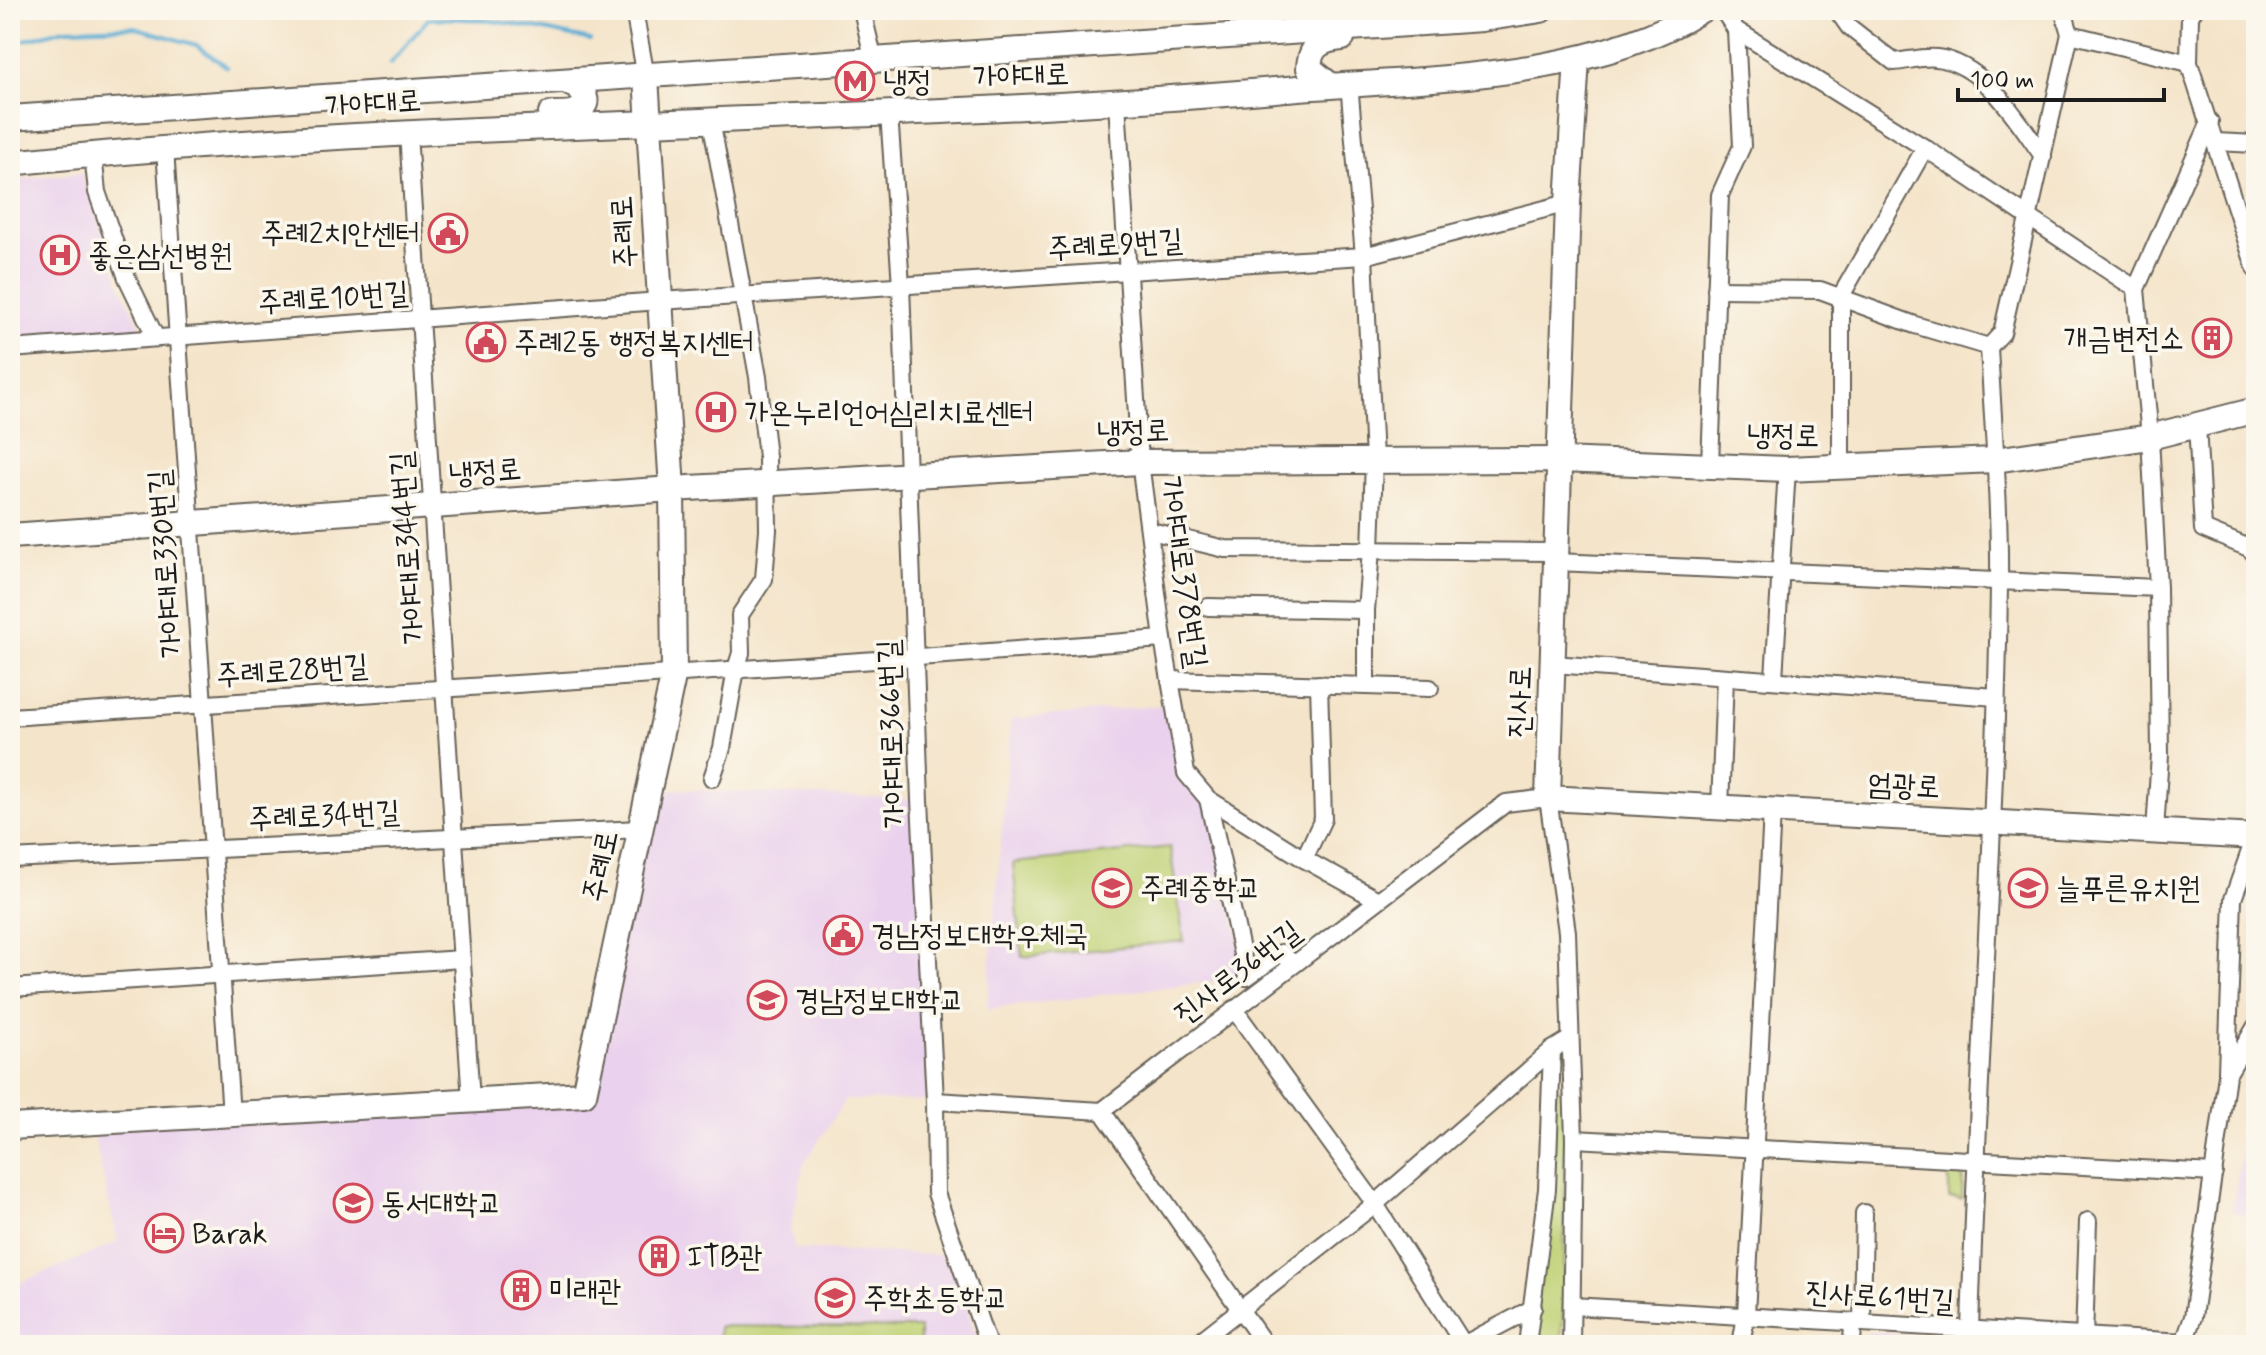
<svg xmlns="http://www.w3.org/2000/svg" width="2266" height="1355" viewBox="0 0 2266 1355" font-family="Mynerve,'Poor Story',sans-serif">
  <style>
    .built { fill: #ead1ed }
    .green { fill: #bfd174; stroke: #6e7648; stroke-width: 2 }
    .lines { fill: none; stroke-linecap: round; stroke-linejoin: round }
    .stream { stroke: #57aad3; stroke-width: 4 }
    .street-casing { stroke: #686259; stroke-width: 20 }
    .secondary-casing { stroke: #686259; stroke-width: 28 }
    .street { stroke: #fff; stroke-width: 16 }
    .secondary { stroke: #fff; stroke-width: 24 }
    .labels { text-anchor: middle; stroke-width: 7; stroke-linejoin: round; paint-order: stroke }
    .street-label { font-size: 30px; fill: #1c1c1c; stroke: #fbf7ec }
    .poi-label { font-size: 30px; fill: #1c1c1c; stroke: #fbf7ec; text-anchor: start }
  </style>
  <rect width="100%" height="100%" fill="#fbf7ec"/>
  <filter id="ink" filterUnits="userSpaceOnUse"><feTurbulence type="fractalNoise" baseFrequency=".0125" numOctaves="2"/><feDisplacementMap in="SourceGraphic" scale="16" xChannelSelector="R" yChannelSelector="G"/><feConvolveMatrix kernelMatrix="1 2 1 2 8 2 1 2 1" color-interpolation-filters="sRGB"/></filter>
  <filter id="wash" filterUnits="userSpaceOnUse"><feTurbulence type="fractalNoise" baseFrequency=".006" numOctaves="4" result="noise"/><feDisplacementMap in="SourceGraphic" scale="32" xChannelSelector="R" yChannelSelector="G"/><feGaussianBlur stdDeviation="1.8" result="paint"/><feColorMatrix in="noise" values="0 0 0 0 0 0 0 0 0 0 0 0 0 0 0 0 0 1.4 0 .05"/><feComposite in="paint" operator="in"/></filter>
  <g filter="url(#wash)">
    <rect width="100%" height="100%" fill="#f4e4c9"/>
    <g class="built">
      <polygon points="81,173 119,281 144,333 10,344 10,180"/>
      <polygon points="1164,705 1180,776 1208,799 1247,977 987,1009 1011,719"/>
      <polygon points="649,788 920,800 935,1101 845,1100 804,1164 790,1231 795,1249 940,1255 958,1282 979,1345 10,1345 10,1287 118,1242 91,1123 584,1094"/>
      <polygon points="2256,1093 2256,1217 2232,1212 2248,1110"/>
      <polygon points="1868,1332 2054,1345 1867,1345"/>
    </g>
    <g class="green">
      <polygon points="1170,847 1184,941 1022,957 1013,863"/>
      <polygon points="1556,1088 1565,1090 1564,1300 1561,1345 1532,1345"/>
      <polygon points="1949,1175 1963,1175 1962,1199 1949,1198"/>
      <polygon points="719,1326 920,1328 920,1345 719,1345"/>
    </g>
    <g class="lines">
      <g class="stream">
        <polyline points="10,44 65,29 134,27 196,45 227,67"/>
        <path d="M390 64 428 19C487 16 533 27 590 40"/>
      </g>
    </g>
  </g>
  <g filter="url(#ink)">
    <g class="lines">
      <g class="street-casing">
        <g id="street">
          <polyline points="634,10 646,77"/>
          <polyline points="862,10 874,61"/>
          <polyline points="1723,10 1736,30 1925,148 2136,289"/>
          <path d="M1837 10 1849 27 1894 62C1907 61 1924 56 1937 58 1985 64 2017 120 2043 156"/>
          <polyline points="2194,10 2190,16 2189,63 2256,270"/>
          <polyline points="2070,34 2189,63"/>
          <polyline points="1349,83 1364,256 1374,459 1371,550 1366,610 1366,686"/>
          <polyline points="1117,103 1140,462 1163,639 1186,773 1208,799 1304,859 1376,899"/>
          <polyline points="889,113 901,285 920,800 935,1101 936,1193 988,1345"/>
          <polyline points="711,120 758,377 767,457 768,530 764,579 740,615 741,653 736,669 722,748 712,778"/>
          <polyline points="408,133 471,1101"/>
          <polyline points="2216,142 2256,144"/>
          <polyline points="165,149 231,1115"/>
          <polyline points="93,154 97,192 127,278 156,338"/>
          <polyline points="1716,289 1820,290 1915,325 1989,347"/>
          <polyline points="10,349 660,301 1364,256 1568,203"/>
          <polyline points="2197,425 2203,529 2249,548 2256,555"/>
          <polyline points="1710,465 1720,195 1742,146 1736,30"/>
          <polyline points="1841,468 1841,296 1925,148"/>
          <polyline points="1151,531 1225,549 1556,552"/>
          <polyline points="1556,562 2158,588"/>
          <polyline points="1208,607 1366,610"/>
          <polyline points="1553,664 1996,697"/>
          <polyline points="1774,678 1787,469"/>
          <polyline points="1170,680 1430,688"/>
          <path d="M10 717C394 691 779 669 1163 639"/>
          <polyline points="1208,799 1247,977 1281,953 1294,964"/>
          <polyline points="1720,808 1725,677"/>
          <polyline points="2155,831 2160,755 2158,588 2150,437 2136,289 2210,122"/>
          <polyline points="10,859 640,829"/>
          <polyline points="1304,859 1323,819 1319,684"/>
          <polyline points="10,988 462,959"/>
          <polyline points="1234,1009 1375,1204 1464,1345"/>
          <polyline points="2227,1072 2233,899 2255,837"/>
          <polyline points="935,1101 1102,1111 1506,803 1548,798 1567,932 1574,1139 1571,1345"/>
          <polyline points="1102,1111 1265,1345"/>
          <polyline points="1574,1139 2214,1173"/>
          <polyline points="1572,1306 2184,1342 2185,1345"/>
          <polyline points="1862,1322 1864,1213"/>
          <path d="M1970 1331C1977 1082 1996 833 1999 584 2000 505 1993 426 1989 347L2002 333 2070 34 2063 10"/>
          <polyline points="2084,1338 2088,1221"/>
          <polyline points="1195,1345 1375,1204 1552,1050 1570,1039"/>
          <polyline points="1463,1345 1533,1308"/>
          <polyline points="1527,1345 1547,1189 1552,1050"/>
          <polyline points="1741,1345 1746,1315 1772,811"/>
          <polyline points="1852,1345 1853,1322"/>
          <polyline points="2183,1345 2193,1317 2227,1075 2256,1026"/>
        </g>
      </g>
      <g class="secondary-casing">
        <g id="secondary">
          <polyline points="1577,59 1568,203 1548,798 2256,837"/>
          <path d="M1330 85 1309 68C1310 46 1321 40 1342 38"/>
          <path d="M551 114C557 114 565 114 572 113 596 106 584 88 567 82"/>
          <polyline points="10,118 1482,19 1541,10"/>
          <path d="M10 163C431 118 854 126 1275 90 1410 78 1584 83 1701 10"/>
          <polyline points="10,536 672,489 1140,462 1560,460 1787,469 1995,460 2150,437 2256,410"/>
          <polyline points="10,1127 584,1094 674,672 672,489 646,77"/>
        </g>
      </g>
      <use href="#street" class="street"/>
      <use href="#secondary" class="secondary"/>
    </g>
  </g>
  <defs>
    <g id="metro-ring" transform="scale(2)"><circle r="9.5" fill="#fbf7ec" stroke="#d1495b" stroke-width="1.5"/><path d="M-5.5 5V-5H-3L0 0L3-5H5.5V5H3V-.5L0 4L-3-.5V5Z" fill="#d1495b"/></g>
    <g id="civic-ring" transform="scale(2)"><circle r="9.5" fill="#fbf7ec" stroke="#d1495b" stroke-width="1.5"/><path d="M-.6-6.5H3V-4.5H.6V-3L4-1V1h2V6H-6V1h2V-1L-.6-3ZM-1.2 2.5V6h2.4V2.5Z" fill="#d1495b"/></g>
    <g id="hospital-ring" transform="scale(2)"><circle r="9.5" fill="#fbf7ec" stroke="#d1495b" stroke-width="1.5"/><path d="M-5-5h3v3.5h4V-5h3V5h-3V1.5h-4V5h-3Z" fill="#d1495b"/></g>
    <g id="building-ring" transform="scale(2)"><circle r="9.5" fill="#fbf7ec" stroke="#d1495b" stroke-width="1.5"/><path d="M-4-6H4V6H1V3H-1V6H-4ZM-2.5-4.3h1.7v1.8h-1.7ZM.8-4.3h1.7v1.8H.8ZM-2.5-1h1.7V.8h-1.7ZM.8-1h1.7V.8H.8Z" fill="#d1495b"/></g>
    <g id="school-ring" transform="scale(2)"><circle r="9.5" fill="#fbf7ec" stroke="#d1495b" stroke-width="1.5"/><path d="M0-5L7-2L0 1L-7-2ZM-4 1L0 2.5L4 1V4Q0 6-4 4Z" fill="#d1495b"/></g>
    <g id="university-ring" transform="scale(2)"><circle r="9.5" fill="#fbf7ec" stroke="#d1495b" stroke-width="1.5"/><path d="M0-5L7-2L0 1L-7-2ZM-4 1L0 2.5L4 1V4Q0 6-4 4Z" fill="#d1495b"/></g>
    <g id="hotel-ring" transform="scale(2)"><circle r="9.5" fill="#fbf7ec" stroke="#d1495b" stroke-width="1.5"/><path d="M-6-4.5h1.5V1H6V5H4.5V3h-9V5H-6ZM-4 0a1.8 1.8 0 1 1 3.6 0ZM.5 0V-2.5h3Q6-2.5 6 0Z" fill="#d1495b"/></g>
  </defs>
  <g fill-rule="evenodd">
    <use href="#metro-ring" x="855" y="81"/>
    <use href="#civic-ring" x="448" y="233"/>
    <use href="#hospital-ring" x="60" y="255"/>
    <use href="#building-ring" x="2212" y="338"/>
    <use href="#civic-ring" x="486" y="342"/>
    <use href="#hospital-ring" x="716" y="412"/>
    <use href="#school-ring" x="1112" y="888"/>
    <use href="#school-ring" x="2028" y="888"/>
    <use href="#civic-ring" x="843" y="935"/>
    <use href="#university-ring" x="767" y="1000"/>
    <use href="#university-ring" x="353" y="1203"/>
    <use href="#hotel-ring" x="164" y="1233"/>
    <use href="#building-ring" x="659" y="1256"/>
    <use href="#building-ring" x="521" y="1290"/>
    <use href="#school-ring" x="835" y="1298"/>
  </g>
  <g class="labels">
    <g class="street-label">
      <text transform="translate(1021 75) rotate(-2)" y="10">가야대로</text>
      <text transform="translate(373 103) rotate(-4)" y="10">가야대로</text>
      <text transform="translate(623 232) rotate(-94)" y="10">주례로</text>
      <text transform="translate(1115 244) rotate(-4)" y="10">주례로9번길</text>
      <text transform="translate(333 297) rotate(-4)" y="10">주례로10번길</text>
      <text transform="translate(1133 431) rotate(-2)" y="10">냉정로</text>
      <text transform="translate(1783 435) rotate(1)" y="10">냉정로</text>
      <text transform="translate(485 471) rotate(-5)" y="10">냉정로</text>
      <text transform="translate(407 548) rotate(-94)" y="10">가야대로344번길</text>
      <text transform="translate(165 564) rotate(-94)" y="10">가야대로330번길</text>
      <text transform="translate(1184 572) rotate(82)" y="10">가야대로378번길</text>
      <text transform="translate(292 670) rotate(-4)" y="10">주례로28번길</text>
      <text transform="translate(1519 702) rotate(-88)" y="10">진사로</text>
      <text transform="translate(891 734) rotate(-92)" y="10">가야대로366번길</text>
      <text transform="translate(1904 785) rotate(3)" y="10">엄광로</text>
      <text transform="translate(324 815) rotate(-3)" y="10">주례로34번길</text>
      <text transform="translate(600 866) rotate(-78)" y="10">주례로</text>
      <text transform="translate(1237 972) rotate(-37)" y="10">진사로36번길</text>
      <text transform="translate(1880 1296) rotate(4)" y="10">진사로61번길</text>
    </g>
    <g class="poi-label">
      <text x="883" y="91">냉정</text>
      <text x="420" y="243" text-anchor="end">주례2치안센터</text>
      <text x="88" y="265">좋은삼선병원</text>
      <text x="2184" y="348" text-anchor="end">개금변전소</text>
      <text x="514" y="352">주례2동 행정복지센터</text>
      <text x="744" y="422">가온누리언어심리치료센터</text>
      <text x="1140" y="898">주례중학교</text>
      <text x="2056" y="898">늘푸른유치원</text>
      <text x="871" y="945">경남정보대학우체국</text>
      <text x="795" y="1010">경남정보대학교</text>
      <text x="381" y="1213">동서대학교</text>
      <text x="192" y="1243">Barak</text>
      <text x="687" y="1266">ITB관</text>
      <text x="549" y="1300">미래관</text>
      <text x="863" y="1308">주학초등학교</text>
    </g>
  </g>
  <rect width="2266" height="1355" fill="none" stroke="#fbf7ec" stroke-width="40"/>
  <path d="M1958 88v12h206v-12" fill="none" stroke="#1c1c1c" stroke-width="4"/>
  <text x="1970" y="88" font-size="24" fill="#1c1c1c" stroke="#fbf7ec" stroke-width="6" paint-order="stroke">100 m</text>
</svg>
